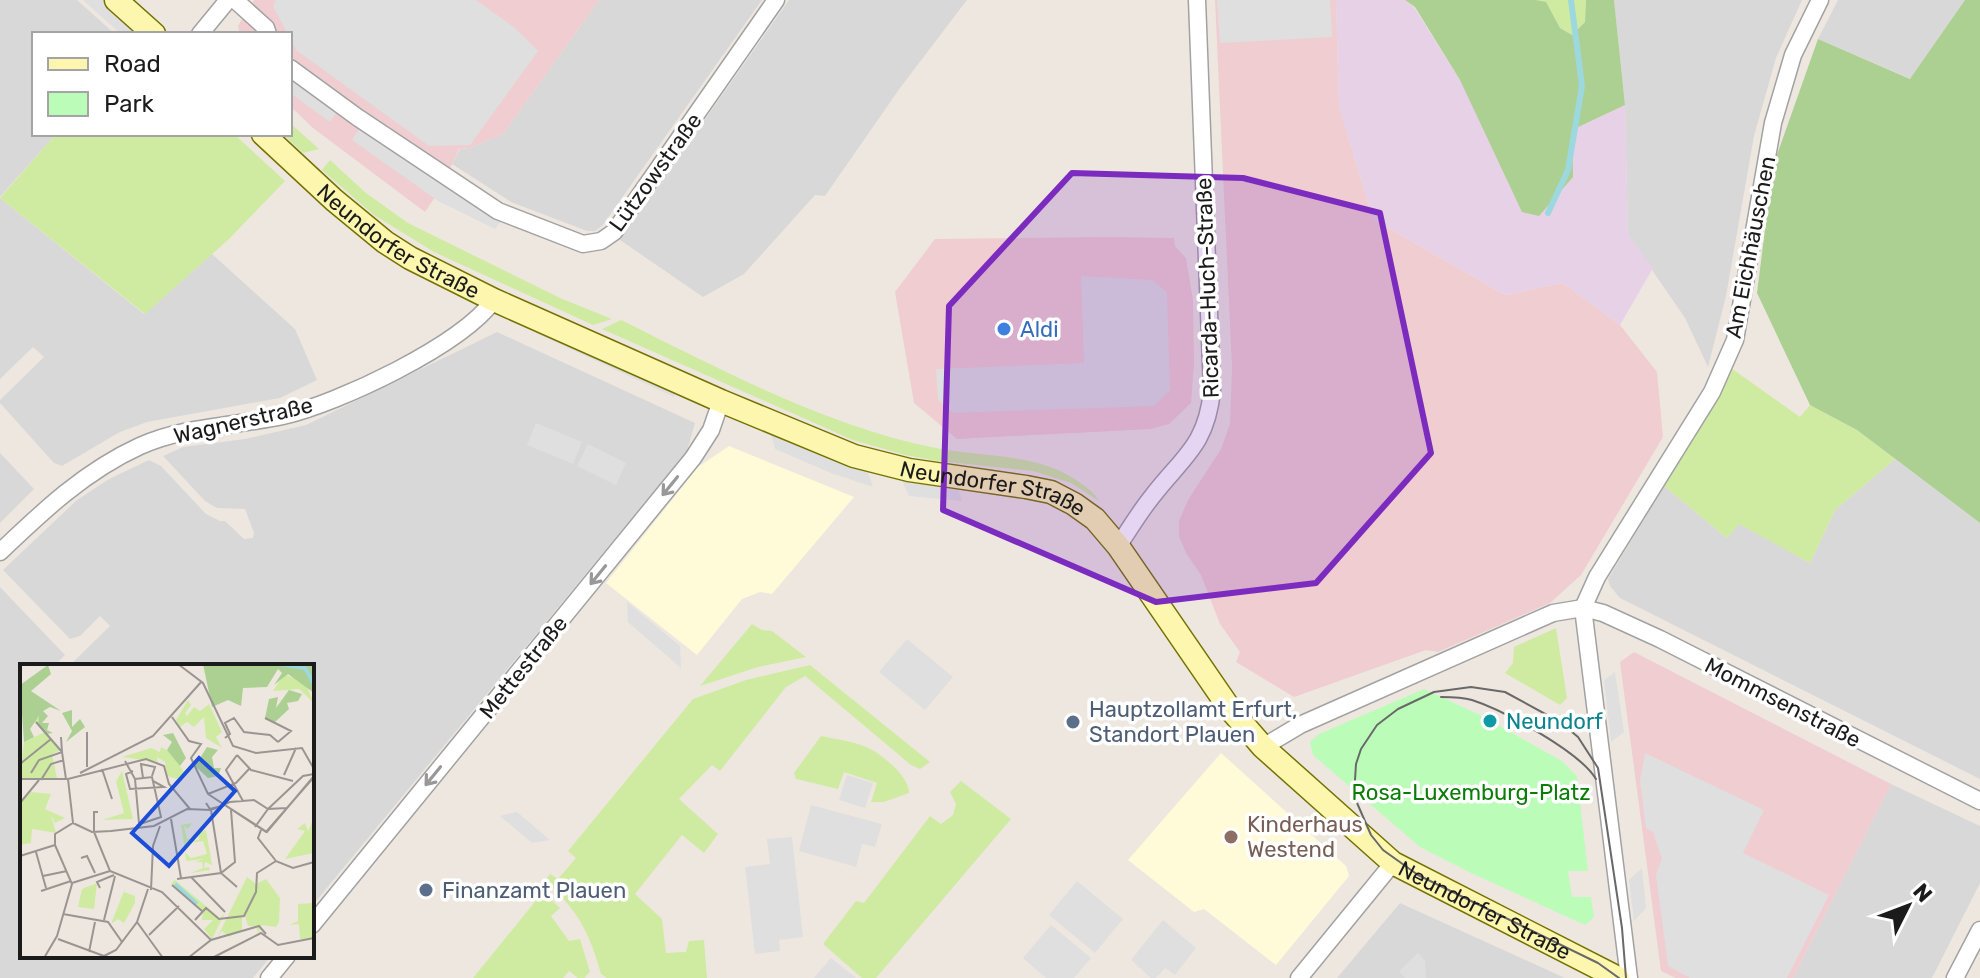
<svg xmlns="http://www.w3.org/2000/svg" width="1980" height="978" viewBox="0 0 1980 978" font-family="Rubik,sans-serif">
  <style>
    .residential { fill: #d9d8d8 }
    .commercial { fill: #f0cdd0 }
    .industrial { fill: #e7d1e6 }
    .education { fill: #fffad7 }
    .grass { fill: #cfeba2 }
    .forest { fill: #accf92 }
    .park { fill: #bcfcb9 }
    .parking { fill: #dfdfdf }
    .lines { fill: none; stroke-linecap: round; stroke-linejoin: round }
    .stream { stroke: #9dd8de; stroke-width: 6 }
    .street-casing { stroke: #a2a2a2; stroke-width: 19 }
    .secondary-casing { stroke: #747200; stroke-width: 25 }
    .street { stroke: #fff; stroke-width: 16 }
    .secondary { stroke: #fcf6af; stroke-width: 22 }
    .tram { stroke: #696969; stroke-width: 2 }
    .oneway { stroke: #989898 }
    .marked { fill: #7b2cbf; fill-opacity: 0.2; stroke: #7b2cbf; stroke-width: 6; stroke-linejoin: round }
    .shop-dot { fill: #3f7fe0; stroke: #fff; stroke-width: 3 }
    .culture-dot { fill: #0f9aa8; stroke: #fff; stroke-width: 3 }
    .service-dot { fill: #5c6f8a; stroke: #fff; stroke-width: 3 }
    .education-dot { fill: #8d6e63; stroke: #fff; stroke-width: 3 }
    .labels { text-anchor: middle; stroke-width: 7; stroke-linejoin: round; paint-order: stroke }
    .street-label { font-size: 22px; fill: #1b1b1b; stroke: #fff }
    .shop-label { font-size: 22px; fill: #366cbe; stroke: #fff; text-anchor: start }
    .service-label { font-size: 22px; fill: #4e5e75; stroke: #fff; text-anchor: start }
    .culture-label { font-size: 22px; fill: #0d838f; stroke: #fff; text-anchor: start }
    .park-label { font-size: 22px; fill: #0b7d06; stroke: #fff }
    .education-label { font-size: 22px; fill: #785e54; stroke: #fff; text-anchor: start }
    .inset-river { fill: none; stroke: #9dd8de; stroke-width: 4 }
    .inset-road { fill: none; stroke: #9a9591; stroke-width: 2 }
    .view { fill: #1d4ed8; fill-opacity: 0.15; stroke: #1d4ed8; stroke-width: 4 }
    .inset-edge { fill: none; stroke: #1b1b1b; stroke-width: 4 }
  </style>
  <rect width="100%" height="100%" fill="#eee7e0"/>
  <g class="residential">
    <polygon points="0,0 77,0 115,34 34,34 34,134 56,134 0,197"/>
    <polygon points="599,0 762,0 602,226 595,231 587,231 511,202 452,164 460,149 470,148 503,134"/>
    <polygon points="789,0 967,0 900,88 825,196 815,195 744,274 703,297 620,240"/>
    <polygon points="1614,0 1802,0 1776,58 1754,136 1726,296 1708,367 1685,318 1628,235 1625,105"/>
    <polygon points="1838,0 1965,0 1911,79 1818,39"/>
    <polygon points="0,198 144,314 212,254 295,329 317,380 280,398 147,422 120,432 62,466 54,463 0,403 0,400 44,357 33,347 0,379"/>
    <polygon points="497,332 695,423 687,451 312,906 312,666 69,666 110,626 100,616 80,636 70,639 3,570 77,500 109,479 149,460 161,466 206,514 220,521 225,521 244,539 253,538 254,533 245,509 217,508 205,501 163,456 183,447 245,439 306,425"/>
    <polygon points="0,453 34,489 0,523"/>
    <polygon points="1895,459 1980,523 1980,779 1620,598 1610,586 1608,579 1664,486 1727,538 1739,523 1810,563 1835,510"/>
    <polygon points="0,587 65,655 54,666 22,666 22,956 271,956 253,978 0,978"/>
    <polygon points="1891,784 1980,826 1980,883 1932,978 1793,978"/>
    <polygon points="1400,903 1565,978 1337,978"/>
  </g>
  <g class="commercial">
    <polygon points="254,0 599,0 503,134 470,148 459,149 441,188 425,212 313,128 290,106 290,34 240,34 238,26"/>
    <polygon points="1215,0 1336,0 1339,106 1373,219 1505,295 1563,283 1620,325 1657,372 1663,437 1581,575 1550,603 1438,652 1426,650 1294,697 1236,662 1240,652 1220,624 1201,575 1186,553 1179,536 1179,521 1188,500 1221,449 1230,424 1232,368"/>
    <polygon points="1109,237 1174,238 1175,246 1186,258 1193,300 1194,364 1191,403 1169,424 1151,429 957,439 914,403 895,292 935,239"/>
    <polygon points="1634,652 1891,784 1793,978 1676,978 1661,971 1620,662"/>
  </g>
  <polygon class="industrial" points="1336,0 1405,0 1414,7 1460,80 1572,130 1625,105 1628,235 1653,268 1620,325 1563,283 1505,295 1373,219 1339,106"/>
  <g class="education">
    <polygon points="729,446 854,497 772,594 760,592 742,599 697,655 606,583 698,467"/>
    <polygon points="1221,753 1346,866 1349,876 1276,965 1204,909 1194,912 1128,860"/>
  </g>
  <g class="grass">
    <polygon points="1536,0 1586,0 1585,22 1572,35 1560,28 1546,3"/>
    <polygon points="290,123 319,149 303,153 283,134 290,134"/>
    <polygon points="56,134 234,134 285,181 229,239 145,314 0,198"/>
    <polygon points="330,160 366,193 408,223 560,298 612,319 593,325 434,252 374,215 322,170"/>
    <path d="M621 320C720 369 828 427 936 448 986 458 1040 452 1082 484 1089 489 1095 494 1099 501L1071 483 1033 471 938 461 905 455 853 440 602 329Z"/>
    <polygon points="1731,368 1800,417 1810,405 1857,430 1895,459 1835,510 1810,563 1739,524 1727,538 1664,486 1720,395"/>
    <polygon points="752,624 762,630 772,631 806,657 758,667 700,686"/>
    <polygon points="1556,628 1567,698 1560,705 1505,673 1513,663 1514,647"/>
    <path d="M810 665 930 762 920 769 911 765 805 676 786 687 720 771 712 765 679 799 718 834 704 853 682 835 635 894 662 919 666 953 686 952 689 941 704 940 707 978H607L601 974C589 931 578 911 545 880L550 874 558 879 576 858 568 851 693 699 746 680Z"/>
    <path d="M821 736C835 739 853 741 866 747 881 753 910 777 909 793L884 802H871L877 783 844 772 838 789 796 779 794 773Z"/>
    <polygon points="961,781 1011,819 876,978 862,978 823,944 856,901 864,903 930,816 941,824 953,815 956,804 950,792"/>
    <polygon points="543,892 560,908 551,916 569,941 580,939 590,972 584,978 578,978 569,971 563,978 473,978"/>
  </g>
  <g class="forest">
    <polygon points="1405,0 1536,0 1546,2 1560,28 1572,35 1585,22 1586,0 1614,0 1625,105 1572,130 1573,177 1539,216 1522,212 1460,80 1415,7"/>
    <polygon points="1965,0 1980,0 1980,523 1857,430 1810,405 1757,293 1773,166 1818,39 1910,79"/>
  </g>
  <polygon class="park" points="1424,689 1478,714 1562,761 1577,776 1588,871 1568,871 1572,897 1591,897 1594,917 1585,925 1469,872 1420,847 1313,755 1310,742 1319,734"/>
  <g class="parking">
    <polygon points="83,0 103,0 140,34 121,34"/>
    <polygon points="276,0 476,0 515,28 538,51 470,145 429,146 296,50 273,6"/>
    <polygon points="1217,0 1330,0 1332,37 1220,43"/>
    <polygon points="290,77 337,112 330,122 290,93"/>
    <polygon points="360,128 500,222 495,229 438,201 352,140"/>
    <polygon points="1081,276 1152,280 1167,292 1170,390 1154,406 953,413 938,400 936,369 1084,363"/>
    <polygon points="539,325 677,388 674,397 536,333"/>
    <polygon points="536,423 582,442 573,464 527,445"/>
    <polygon points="770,431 867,469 873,487 831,473 775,449"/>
    <polygon points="588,444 626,463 616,485 577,466"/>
    <polygon points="901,478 958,488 962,501 909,496"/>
    <polygon points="627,602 680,646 681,668 628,622"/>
    <polygon points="907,639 953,677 925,710 879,672"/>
    <polygon points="1615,672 1624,732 1611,742 1604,680"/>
    <polygon points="1645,753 1764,810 1743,853 1829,895 1787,978 1690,978 1668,966 1656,874 1662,859 1653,832 1646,828 1640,781"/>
    <polygon points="847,775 873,783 865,808 839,800"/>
    <polygon points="811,805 882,824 875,847 862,844 856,867 799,851"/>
    <polygon points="516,812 517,812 550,840 532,843 500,816"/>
    <polygon points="792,837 803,937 779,940 780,951 755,954 745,867 770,864 767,839"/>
    <polygon points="1642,868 1646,908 1634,921 1629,880"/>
    <polygon points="1077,881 1123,919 1095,953 1049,915"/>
    <polygon points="1163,920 1196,948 1175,975 1165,968 1156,978 1151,978 1131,960"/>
    <polygon points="1051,925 1091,958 1074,978 1046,978 1023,958"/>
    <polygon points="1418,953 1425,961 1426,978 1405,978 1399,971"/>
    <polygon points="831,958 856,978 814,978"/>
  </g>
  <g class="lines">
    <polyline class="stream" points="1548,213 1568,170 1582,86 1571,0"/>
    <g class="street-casing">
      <g id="street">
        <polyline points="235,0 266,28 268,34"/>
        <polyline points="200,34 228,0"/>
        <polyline points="290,68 357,117 498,211 583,244 601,241 614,232 776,0"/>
        <path d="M1118 546C1129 530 1139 513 1151 498 1182 457 1206 447 1212 391L1197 0"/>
        <path d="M0 552C43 511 85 471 140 446 184 426 236 426 283 416 339 403 460 346 494 300"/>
        <polyline points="1583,608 1597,577 1712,392 1735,340 1773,123 1793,55 1820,0"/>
        <polyline points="1583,608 1629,978"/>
        <polyline points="1263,747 1300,725 1553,613 1583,608 1603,613 1660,639 1980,801"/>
        <polyline points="312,925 693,458 711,430 721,401"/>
        <polyline points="269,978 287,956"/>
        <polyline points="1299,978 1393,863"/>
        <polyline points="1955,978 1980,930"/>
      </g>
    </g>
    <g class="secondary-casing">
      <g id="secondary">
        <polyline points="116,0 154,34"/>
        <path id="s1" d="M263 134 334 200 385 242 410 258 494 300 721 401 854 456 909 470 1026 487 1051 492 1074 504 1095 519 1118 546 1230 709 1263 747 1393 863 1618 978"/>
      </g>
    </g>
    <use href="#street" class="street"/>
    <use href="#secondary" class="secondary"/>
    <g class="tram">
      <path d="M1441 697C1451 697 1462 697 1472 700 1503 710 1580 752 1596 779"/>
      <polyline points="1619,978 1598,963 1418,875 1383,850 1371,835 1354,796 1356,764 1361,749 1377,725 1398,709 1434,692 1471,687 1505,692 1560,722 1578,737 1598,768 1622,928 1626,978"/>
    </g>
  </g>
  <defs><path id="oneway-shaft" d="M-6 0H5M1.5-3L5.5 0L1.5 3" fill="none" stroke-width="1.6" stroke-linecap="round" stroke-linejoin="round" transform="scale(2)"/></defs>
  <g class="oneway">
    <use href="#oneway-shaft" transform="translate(670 486) rotate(129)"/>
    <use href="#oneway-shaft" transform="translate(598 575) rotate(129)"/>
    <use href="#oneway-shaft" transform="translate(433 776) rotate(129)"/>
  </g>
  <path class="marked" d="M1072 173 1243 178 1380 213 1431 453 1316 583 1156 602 943 510 949 306Z"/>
  <circle class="shop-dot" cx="1004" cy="329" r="8"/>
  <circle class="culture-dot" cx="1490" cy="721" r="8"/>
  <g class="service-dot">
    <circle cx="1073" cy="722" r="8"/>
    <circle cx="426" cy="890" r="8"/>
  </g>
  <circle class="education-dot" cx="1231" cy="837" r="8"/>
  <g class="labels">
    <g class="street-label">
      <text transform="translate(655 172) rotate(-54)" y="8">Lützowstraße</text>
      <text dy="8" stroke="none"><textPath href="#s1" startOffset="174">Neundorfer Straße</textPath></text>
      <text transform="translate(1750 247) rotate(-79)" y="8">Am Eichhäuschen</text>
      <text transform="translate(1207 288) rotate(-92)" y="8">Ricarda-Huch-Straße</text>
      <text transform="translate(243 420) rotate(-13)" y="8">Wagnerstraße</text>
      <text dy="8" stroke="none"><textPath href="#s1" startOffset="822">Neundorfer Straße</textPath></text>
      <text transform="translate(523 667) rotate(-51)" y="8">Mettestraße</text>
      <text transform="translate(1783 702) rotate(27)" y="8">Mommsenstraße</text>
      <text dy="8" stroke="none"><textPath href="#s1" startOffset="1492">Neundorfer Straße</textPath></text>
    </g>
    <g class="shop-label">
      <text x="1020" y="337">Aldi</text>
    </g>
    <g class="service-label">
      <text x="1089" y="717">Hauptzollamt Erfurt,<tspan x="1089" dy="25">Standort Plauen</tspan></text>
      <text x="442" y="898">Finanzamt Plauen</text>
    </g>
    <g class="culture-label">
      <text x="1506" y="729">Neundorf</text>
    </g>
    <g class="park-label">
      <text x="1471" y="800">Rosa-Luxemburg-Platz</text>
    </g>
    <g class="education-label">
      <text x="1247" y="832">Kinderhaus<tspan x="1247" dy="25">Westend</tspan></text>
    </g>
  </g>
  <g transform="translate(20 664)">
    <rect width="294" height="294" fill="#eee7e0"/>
    <path d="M264 10 285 19 294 39 279 25 253 27ZM168 36 171 41 165 49 167 52 174 43 180 47 189 40 202 68 196 73 202 84 186 74 184 53 174 63 167 58 160 63 156 56ZM21 52 18 57 41 86 32 90 37 114H0L4 78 25 68 13 56ZM141 83 151 88 166 111 157 115 147 112 145 98 137 93 138 98 102 93 131 84 140 88ZM102 107 113 155 82 156 104 149 96 118ZM11 128 31 130 25 145 45 154 35 159 31 151 36 169 12 165 11 179 0 181V139ZM294 154V189L265 195 285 167 277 165 285 159 288 167ZM172 159 168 165 164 162 167 175 179 176 178 169 186 166 192 201 185 198 184 204 189 203 190 206 171 209 183 204 182 198H175L183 195 166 197 165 188 171 194 187 190 183 177 169 179 165 186 161 161ZM227 213 236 220 246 215 260 234 259 258 256 263 242 261 238 269 236 262H228L225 252 222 253V266L209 273 202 267 197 274ZM155 216 200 254 205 249 192 275 184 265 193 256H182L183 248 151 219ZM77 219 74 245 58 243 62 225ZM107 219 104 228 115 232V239L104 259 111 264 98 255 91 260ZM294 239V274L280 275 279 260 269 261 278 257V240Z" fill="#cfeba2"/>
    <path d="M183 0H294V16L287 11 294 18V29L268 10 254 21 262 9 258 5 247 23 223 24 221 42 208 36 192 43ZM28 1 31 10 11 27 41 47 30 43 23 47 28 52 22 59H29L27 66 33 69 27 70 18 60 19 52 10 65 14 73 4 78 0 21ZM269 26 282 30 278 37 267 39 269 45 255 58 245 54 249 35 258 33 256 44ZM52 46V63L60 55 65 63 46 78 52 67 42 49ZM153 69 166 94 160 102 147 86 152 78 143 71ZM187 83 198 86 192 93 194 104H201L198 112 188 114 175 102Z" fill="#accf92"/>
    <path class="inset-river" d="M259 0 285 4 294 20M155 220 177 240"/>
    <path class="inset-road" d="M158 0 183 19 213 82 236 89 282 84 294 105M152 53 169 77 181 80 171 94 188 130M245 54 271 67 258 78M16 58 42 88 41 73M205 74 210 70 205 59 214 54 224 68 250 71 258 78M217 91 231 106 273 117M217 91 206 106 223 137M105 97 115 115 119 159M0 100 31 75M67 103V68M82 105 92 135M113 107 106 110 110 125 144 123 133 117M11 109 19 96 42 88 46 115M60 109 133 72 182 17M264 111 276 84M123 114 121 100 135 103 132 112M0 115H48L126 95 144 102 149 120 170 145M48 115 53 159M115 115 132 113 141 153 120 160M21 116 31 100 44 96M188 130 246 168 294 113M188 130 216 119 229 105M0 139 19 116M186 139 190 145 205 141 247 168 294 112M191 146 201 209 217 223M78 148H74V168L90 207 142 228 191 276M151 155 161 214M235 163 248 145 267 144M241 166 238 174 256 197M35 181V170L53 159 72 168 91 167 134 162 167 145 191 146 210 138 234 136 248 145 283 112 294 110M16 188 26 224M0 192 35 181M61 194 67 192 75 209M23 212 47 207M171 213 205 248M157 215 201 209 215 198 211 146M52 219 90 207M152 221 182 247M80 224 77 218 94 211M131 226 133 182 140 162M21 227 51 217M43 250 88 258 102 278M84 256 95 212M175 256 186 244 199 255 224 252 236 228 237 209 256 197 273 204 294 198M117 258 143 294M129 271 159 242M38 275 84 292M69 288 75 258M84 292 96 286 117 258 128 225M24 294 37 272 52 220 35 181M168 294 191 276 239 262 246 270M192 294 241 269 258 281 294 274"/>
    <path class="view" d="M179 94 215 127 149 202 112 169Z"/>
    <rect width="294" height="294" class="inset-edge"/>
  </g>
  <rect x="32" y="32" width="260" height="104" fill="#ffffff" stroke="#a4a4a4" stroke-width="2"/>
  <rect x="48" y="58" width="40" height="12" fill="#fcf6af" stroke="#a4a4a4" stroke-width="2"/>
  <text x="104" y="72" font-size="24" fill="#1b1b1b">Road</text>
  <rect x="48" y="92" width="40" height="24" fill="#bcfcb9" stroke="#a4a4a4" stroke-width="2"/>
  <text x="104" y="112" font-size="24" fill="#1b1b1b">Park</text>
  <g transform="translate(1908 906) rotate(48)" stroke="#ffffff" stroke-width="6" paint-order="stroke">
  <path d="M0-6L14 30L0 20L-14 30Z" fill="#1b1b1b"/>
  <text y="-12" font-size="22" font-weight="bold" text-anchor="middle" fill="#1b1b1b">N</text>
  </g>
</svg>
